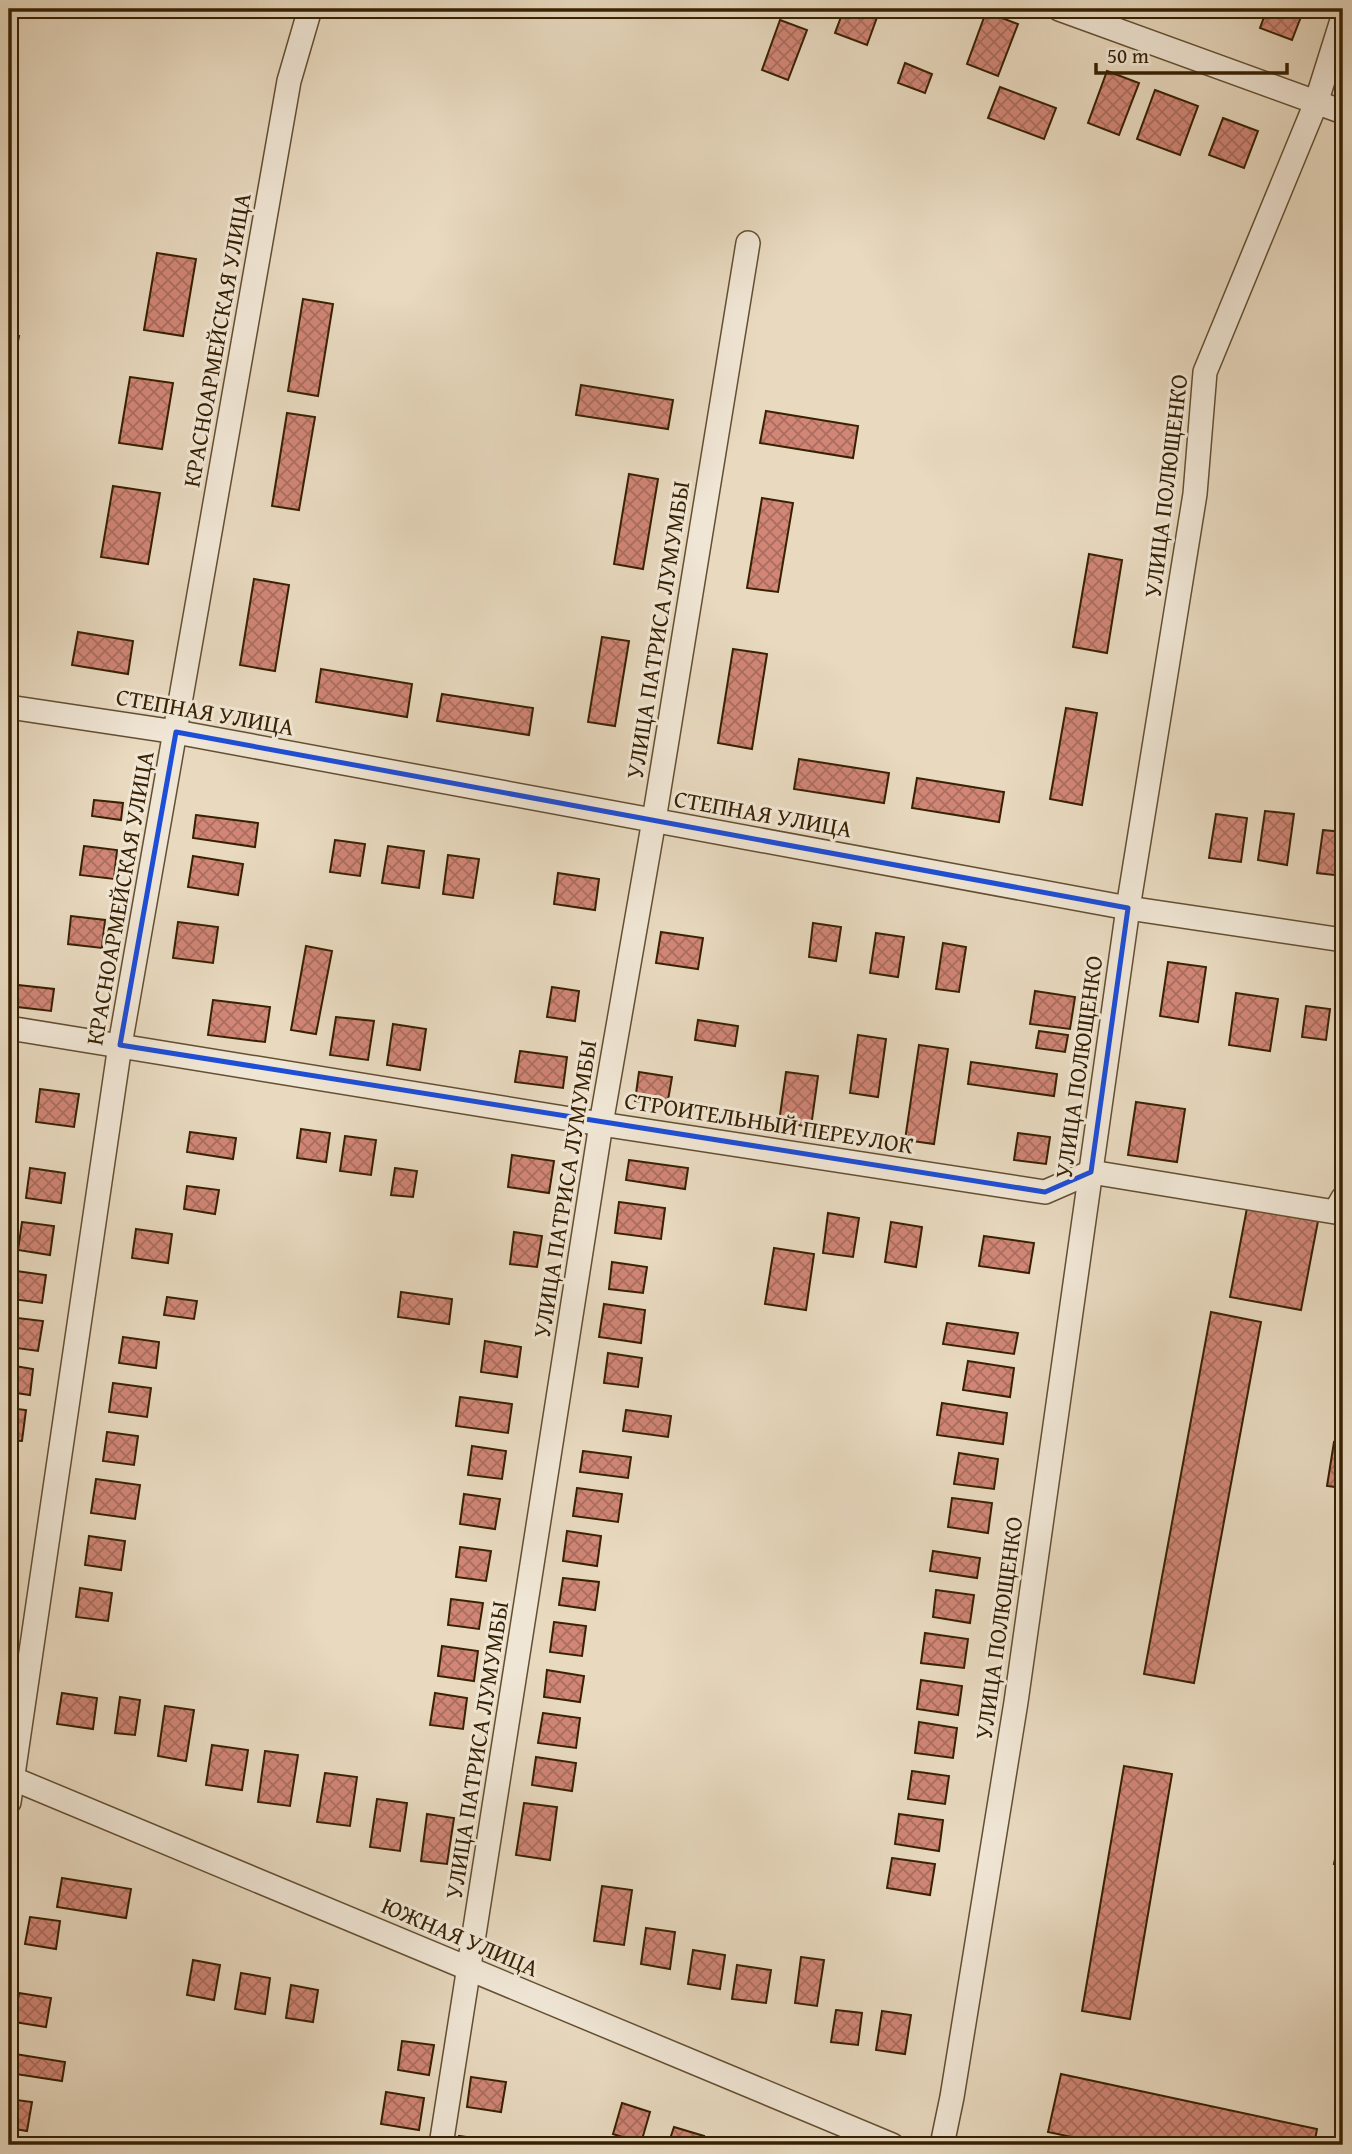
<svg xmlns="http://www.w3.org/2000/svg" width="1352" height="2154" viewBox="0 0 1352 2154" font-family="'Gentium Book Plus',serif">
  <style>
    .building { fill: url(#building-cross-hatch); stroke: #372102; stroke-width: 2 }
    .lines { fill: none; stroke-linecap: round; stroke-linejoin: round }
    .street-casing { stroke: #634f31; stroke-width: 26 }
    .street { stroke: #f0e6d5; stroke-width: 23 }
    .marked { fill: none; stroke: #1d4ed8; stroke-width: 5; stroke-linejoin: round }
    .labels { text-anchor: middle; stroke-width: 6; stroke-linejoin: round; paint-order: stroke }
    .street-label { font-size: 24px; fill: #372102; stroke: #f0e6d5 }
  </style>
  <defs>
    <pattern id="building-cross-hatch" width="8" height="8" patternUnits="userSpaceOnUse" patternTransform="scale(1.75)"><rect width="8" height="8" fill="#d18676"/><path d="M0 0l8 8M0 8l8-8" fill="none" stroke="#aa6d5f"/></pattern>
  </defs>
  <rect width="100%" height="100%" fill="#e8d9bf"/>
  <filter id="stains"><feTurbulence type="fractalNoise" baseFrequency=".00286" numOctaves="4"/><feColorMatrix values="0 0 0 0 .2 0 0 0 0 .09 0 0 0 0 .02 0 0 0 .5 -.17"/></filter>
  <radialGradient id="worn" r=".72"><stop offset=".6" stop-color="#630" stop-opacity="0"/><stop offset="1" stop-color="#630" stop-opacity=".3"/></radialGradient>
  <g class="building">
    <polygon points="844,9 880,9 867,45 835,33"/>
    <polygon points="1267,9 1304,9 1292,40 1260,28"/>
    <polygon points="986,12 1018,24 998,76 967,64"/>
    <polygon points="780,20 807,30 788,80 762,70"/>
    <polygon points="905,63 932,74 925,93 898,83"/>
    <polygon points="1107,71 1139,83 1119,135 1088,123"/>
    <polygon points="1000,87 1056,108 1044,139 988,118"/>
    <polygon points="1155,90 1198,106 1180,155 1137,139"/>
    <polygon points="1223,118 1258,131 1244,168 1209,155"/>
    <polygon points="157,253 196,259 183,336 144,330"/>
    <polygon points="303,299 333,304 318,396 288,391"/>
    <polygon points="9,334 19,336 9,387"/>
    <polygon points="130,377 173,383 162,449 119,443"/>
    <polygon points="581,385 673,400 668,429 576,415"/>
    <polygon points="766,411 858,426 853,458 760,443"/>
    <polygon points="287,413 315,417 299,510 272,506"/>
    <polygon points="629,474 658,479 643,569 614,564"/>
    <polygon points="113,486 160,493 148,564 101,557"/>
    <polygon points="762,498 793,503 778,592 747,588"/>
    <polygon points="1089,554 1122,560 1107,653 1073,647"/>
    <polygon points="254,579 289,585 275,671 240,665"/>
    <polygon points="78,632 133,641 128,674 72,665"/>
    <polygon points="602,637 629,641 615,726 588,722"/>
    <polygon points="733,649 767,654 752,749 718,743"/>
    <polygon points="321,669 412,684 407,717 316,702"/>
    <polygon points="442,694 533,708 529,735 437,721"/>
    <polygon points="1066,708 1097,713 1082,805 1050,799"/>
    <polygon points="799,759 889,773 884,803 794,789"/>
    <polygon points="917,778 1004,792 999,822 912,808"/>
    <polygon points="94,800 123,803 121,820 92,816"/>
    <polygon points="1265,811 1294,814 1287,865 1258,860"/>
    <polygon points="1216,814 1247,818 1241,862 1209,858"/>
    <polygon points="196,815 258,823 255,847 193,838"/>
    <polygon points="1323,830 1343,832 1343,876 1317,873"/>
    <polygon points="335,840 365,844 360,876 330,872"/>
    <polygon points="84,846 117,850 114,879 80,875"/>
    <polygon points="388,846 424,851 419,888 382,883"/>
    <polygon points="448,855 479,859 473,898 443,894"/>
    <polygon points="193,856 243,864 238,895 188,887"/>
    <polygon points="558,873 599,879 595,910 554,904"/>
    <polygon points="71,916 105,920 102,948 68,944"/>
    <polygon points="178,922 218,927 213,963 173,958"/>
    <polygon points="813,923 841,927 836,961 809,957"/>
    <polygon points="661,932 703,938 698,969 656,963"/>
    <polygon points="876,933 904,937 898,977 870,973"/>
    <polygon points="943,943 966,947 959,992 936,989"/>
    <polygon points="306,946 332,951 316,1034 291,1030"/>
    <polygon points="1168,962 1206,967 1198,1022 1160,1016"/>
    <polygon points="9,984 54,989 51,1011 9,1006"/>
    <polygon points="552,987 579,991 575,1021 547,1017"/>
    <polygon points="1035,991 1075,997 1070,1029 1030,1024"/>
    <polygon points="1236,993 1278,999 1270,1051 1229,1045"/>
    <polygon points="213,1000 270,1007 265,1042 208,1035"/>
    <polygon points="1306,1006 1330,1009 1326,1040 1302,1037"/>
    <polygon points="336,1017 374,1021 368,1060 330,1055"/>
    <polygon points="698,1020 738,1026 735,1046 695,1040"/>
    <polygon points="393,1024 426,1029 420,1070 387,1065"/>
    <polygon points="1039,1031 1068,1035 1065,1052 1036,1048"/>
    <polygon points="858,1035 886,1039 878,1097 850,1093"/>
    <polygon points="919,1045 948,1049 934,1144 905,1140"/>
    <polygon points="520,1051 567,1057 563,1088 515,1082"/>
    <polygon points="971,1062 1057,1074 1054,1096 968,1084"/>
    <polygon points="639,1072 672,1077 667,1106 635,1101"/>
    <polygon points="786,1072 818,1076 811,1127 779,1122"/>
    <polygon points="40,1089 79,1094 74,1127 36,1122"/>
    <polygon points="1136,1102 1185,1109 1177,1162 1128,1155"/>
    <polygon points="301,1129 330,1133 326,1162 297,1158"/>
    <polygon points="190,1132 236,1138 233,1159 187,1152"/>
    <polygon points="1018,1133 1050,1137 1046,1164 1014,1160"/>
    <polygon points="345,1136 376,1140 371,1175 340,1171"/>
    <polygon points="512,1155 554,1161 549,1193 508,1187"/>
    <polygon points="629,1160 688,1168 685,1189 626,1180"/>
    <polygon points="30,1168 65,1173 61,1203 26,1198"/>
    <polygon points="395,1168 417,1171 413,1197 391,1195"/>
    <polygon points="187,1186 219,1190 215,1214 184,1209"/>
    <polygon points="619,1202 665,1208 661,1239 615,1233"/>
    <polygon points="1247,1208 1318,1221 1301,1310 1230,1297"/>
    <polygon points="828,1213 859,1218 853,1257 823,1253"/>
    <polygon points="22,1222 54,1226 50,1255 18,1250"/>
    <polygon points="891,1222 922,1227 916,1267 885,1262"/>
    <polygon points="136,1229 172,1234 168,1263 132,1258"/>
    <polygon points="514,1232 542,1236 537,1267 510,1264"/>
    <polygon points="984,1236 1034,1243 1029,1273 979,1266"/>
    <polygon points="774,1248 814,1254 806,1310 765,1304"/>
    <polygon points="612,1262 647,1267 643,1293 609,1289"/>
    <polygon points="16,1271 46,1275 42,1303 12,1299"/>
    <polygon points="401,1292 452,1299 449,1324 398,1317"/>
    <polygon points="167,1297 197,1301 194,1319 164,1315"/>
    <polygon points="604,1304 645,1310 641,1343 599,1337"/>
    <polygon points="1211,1312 1261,1322 1194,1683 1144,1674"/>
    <polygon points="9,1317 43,1321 38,1351 9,1347"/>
    <polygon points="947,1323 1018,1333 1014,1354 943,1344"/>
    <polygon points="123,1337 159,1342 156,1368 119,1363"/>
    <polygon points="485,1341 521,1347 517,1377 481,1372"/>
    <polygon points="608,1353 642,1358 638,1387 604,1383"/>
    <polygon points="968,1361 1014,1368 1010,1397 963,1390"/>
    <polygon points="9,1365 33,1369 30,1395 9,1392"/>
    <polygon points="113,1383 151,1388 147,1417 109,1412"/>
    <polygon points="460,1397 512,1404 508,1433 456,1426"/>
    <polygon points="942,1403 1007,1413 1003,1444 937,1435"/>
    <polygon points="9,1408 26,1410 22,1441 9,1440"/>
    <polygon points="626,1410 671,1416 668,1437 623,1431"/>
    <polygon points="107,1432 138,1436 134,1465 103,1461"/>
    <polygon points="1334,1442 1343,1444 1343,1488 1327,1486"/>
    <polygon points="472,1446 506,1451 502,1479 468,1475"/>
    <polygon points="583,1451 631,1457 628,1478 580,1472"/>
    <polygon points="959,1453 998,1459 994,1489 954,1484"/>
    <polygon points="9,1455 18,1457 14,1484 9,1483"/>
    <polygon points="96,1479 140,1485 135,1519 91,1513"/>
    <polygon points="577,1488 622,1494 618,1522 573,1516"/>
    <polygon points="464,1494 500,1499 495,1529 460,1524"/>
    <polygon points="952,1498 992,1503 988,1533 948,1527"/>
    <polygon points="567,1531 601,1536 597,1566 563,1561"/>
    <polygon points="89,1536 125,1541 121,1570 85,1565"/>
    <polygon points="460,1547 491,1551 486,1581 456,1577"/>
    <polygon points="933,1551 980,1558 977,1578 930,1571"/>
    <polygon points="563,1578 599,1582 595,1610 559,1605"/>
    <polygon points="80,1588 112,1593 108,1621 76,1617"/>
    <polygon points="936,1590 974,1595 970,1623 933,1617"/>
    <polygon points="451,1599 483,1603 479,1629 448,1625"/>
    <polygon points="554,1622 586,1626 582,1656 550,1652"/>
    <polygon points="925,1633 968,1639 964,1668 921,1663"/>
    <polygon points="442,1646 478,1651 474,1681 438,1676"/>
    <polygon points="547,1670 584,1676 580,1702 544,1697"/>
    <polygon points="921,1680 962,1686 958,1715 917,1709"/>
    <polygon points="62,1693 97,1698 93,1729 57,1724"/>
    <polygon points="435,1693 467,1698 463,1729 430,1725"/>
    <polygon points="120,1697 140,1700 135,1735 115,1733"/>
    <polygon points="165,1706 194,1710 186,1761 158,1756"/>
    <polygon points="543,1713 580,1718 576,1748 538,1743"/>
    <polygon points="919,1722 957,1728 953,1758 915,1753"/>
    <polygon points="212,1745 248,1750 242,1790 206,1785"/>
    <polygon points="265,1751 298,1755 290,1806 258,1802"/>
    <polygon points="536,1757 576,1763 572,1791 532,1785"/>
    <polygon points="1124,1766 1172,1774 1130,2019 1082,2011"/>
    <polygon points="912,1771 949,1776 945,1804 908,1799"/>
    <polygon points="325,1773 357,1777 350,1826 317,1822"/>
    <polygon points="377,1799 407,1803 400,1851 370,1847"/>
    <polygon points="524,1803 557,1807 550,1860 516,1855"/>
    <polygon points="427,1814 454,1818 447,1864 421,1861"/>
    <polygon points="899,1814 943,1820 939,1851 895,1844"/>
    <polygon points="1343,1821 1343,1866 1334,1864"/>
    <polygon points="892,1858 935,1864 930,1895 887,1888"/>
    <polygon points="62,1878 131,1889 126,1918 57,1907"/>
    <polygon points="602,1886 632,1890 624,1945 594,1941"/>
    <polygon points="30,1917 60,1921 56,1949 25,1944"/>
    <polygon points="646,1928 675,1932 670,1969 641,1964"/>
    <polygon points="693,1950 725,1955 720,1989 688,1984"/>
    <polygon points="801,1957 824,1960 817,2006 795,2003"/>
    <polygon points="193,1960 220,1965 214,2000 187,1995"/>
    <polygon points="737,1965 771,1970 766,2003 732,1999"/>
    <polygon points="241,1973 270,1978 265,2014 235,2009"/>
    <polygon points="291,1985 318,1990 313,2022 286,2018"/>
    <polygon points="19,1993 51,1998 46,2027 14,2022"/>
    <polygon points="836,2010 862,2013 858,2045 831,2042"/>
    <polygon points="882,2011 911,2015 905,2054 876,2050"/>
    <polygon points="402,2041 434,2045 429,2075 398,2070"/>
    <polygon points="9,2053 65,2062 62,2081 9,2073"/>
    <polygon points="1061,2074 1317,2129 1314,2145 1109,2145 1048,2132"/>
    <polygon points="471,2077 506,2082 501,2112 467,2107"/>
    <polygon points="386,2092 424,2098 419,2130 381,2124"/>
    <polygon points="9,2099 32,2102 27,2131 9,2128"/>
    <polygon points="622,2103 650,2112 641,2143 613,2134"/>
    <polygon points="674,2127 704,2136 701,2145 668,2145"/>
    <polygon points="459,2136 496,2141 495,2145 457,2145"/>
  </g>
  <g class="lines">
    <g class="street-casing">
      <g id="street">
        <polyline points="1059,9 1343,112"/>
        <polyline points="9,707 176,732 1128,908 1343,940"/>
        <polyline points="9,1028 601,1124 1045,1192 1091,1172 1335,1212 1343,1198"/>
        <polyline points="9,1777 892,2145"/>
        <polyline points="9,1802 120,1045 289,81 310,9"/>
        <polyline points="441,2145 601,1124 654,820 748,243"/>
        <polyline points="942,2145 952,2097 1016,1702 1128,908 1195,494 1205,372 1316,103 1343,17"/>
      </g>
    </g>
    <use href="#street" class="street"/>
  </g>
  <path class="marked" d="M176 732 1128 908 1091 1172 1045 1192 120 1045Z"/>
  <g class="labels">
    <g class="street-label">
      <text transform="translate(217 340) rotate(-80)" y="8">КРАСНОАРМЕЙСКАЯ УЛИЦА</text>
      <text transform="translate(1166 486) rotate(-83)" y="8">УЛИЦА ПОЛЮЩЕНКО</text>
      <text transform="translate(658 630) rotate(-81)" y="8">УЛИЦА ПАТРИСА ЛУМУМБЫ</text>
      <text transform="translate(205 712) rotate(10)" y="8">СТЕПНАЯ УЛИЦА</text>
      <text transform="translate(763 814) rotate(10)" y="8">СТЕПНАЯ УЛИЦА</text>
      <text transform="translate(120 898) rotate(-80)" y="8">КРАСНОАРМЕЙСКАЯ УЛИЦА</text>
      <text transform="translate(1079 1067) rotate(-82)" y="8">УЛИЦА ПОЛЮЩЕНКО</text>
      <text transform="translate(769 1123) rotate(9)" y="8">СТРОИТЕЛЬНЫЙ ПЕРЕУЛОК</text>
      <text transform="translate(565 1189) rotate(-81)" y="8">УЛИЦА ПАТРИСА ЛУМУМБЫ</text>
      <text transform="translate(999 1628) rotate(-82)" y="8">УЛИЦА ПОЛЮЩЕНКО</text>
      <text transform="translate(477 1750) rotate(-81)" y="8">УЛИЦА ПАТРИСА ЛУМУМБЫ</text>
      <text transform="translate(460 1937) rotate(23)" y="8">ЮЖНАЯ УЛИЦА</text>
    </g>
  </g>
  <rect width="1352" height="2154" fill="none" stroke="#e8d9bf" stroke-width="35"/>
  <rect x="10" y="10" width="1331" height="2133" fill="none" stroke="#372102" stroke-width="3.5"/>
  <rect x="18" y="18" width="1317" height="2119" fill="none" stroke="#372102" stroke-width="2"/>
  <path d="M1096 63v10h191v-10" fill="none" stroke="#372102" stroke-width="3.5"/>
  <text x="1107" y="63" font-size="21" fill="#372102" stroke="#f0e6d5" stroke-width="5" paint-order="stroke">50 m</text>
  <rect width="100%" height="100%" filter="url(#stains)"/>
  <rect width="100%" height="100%" fill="url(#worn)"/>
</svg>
